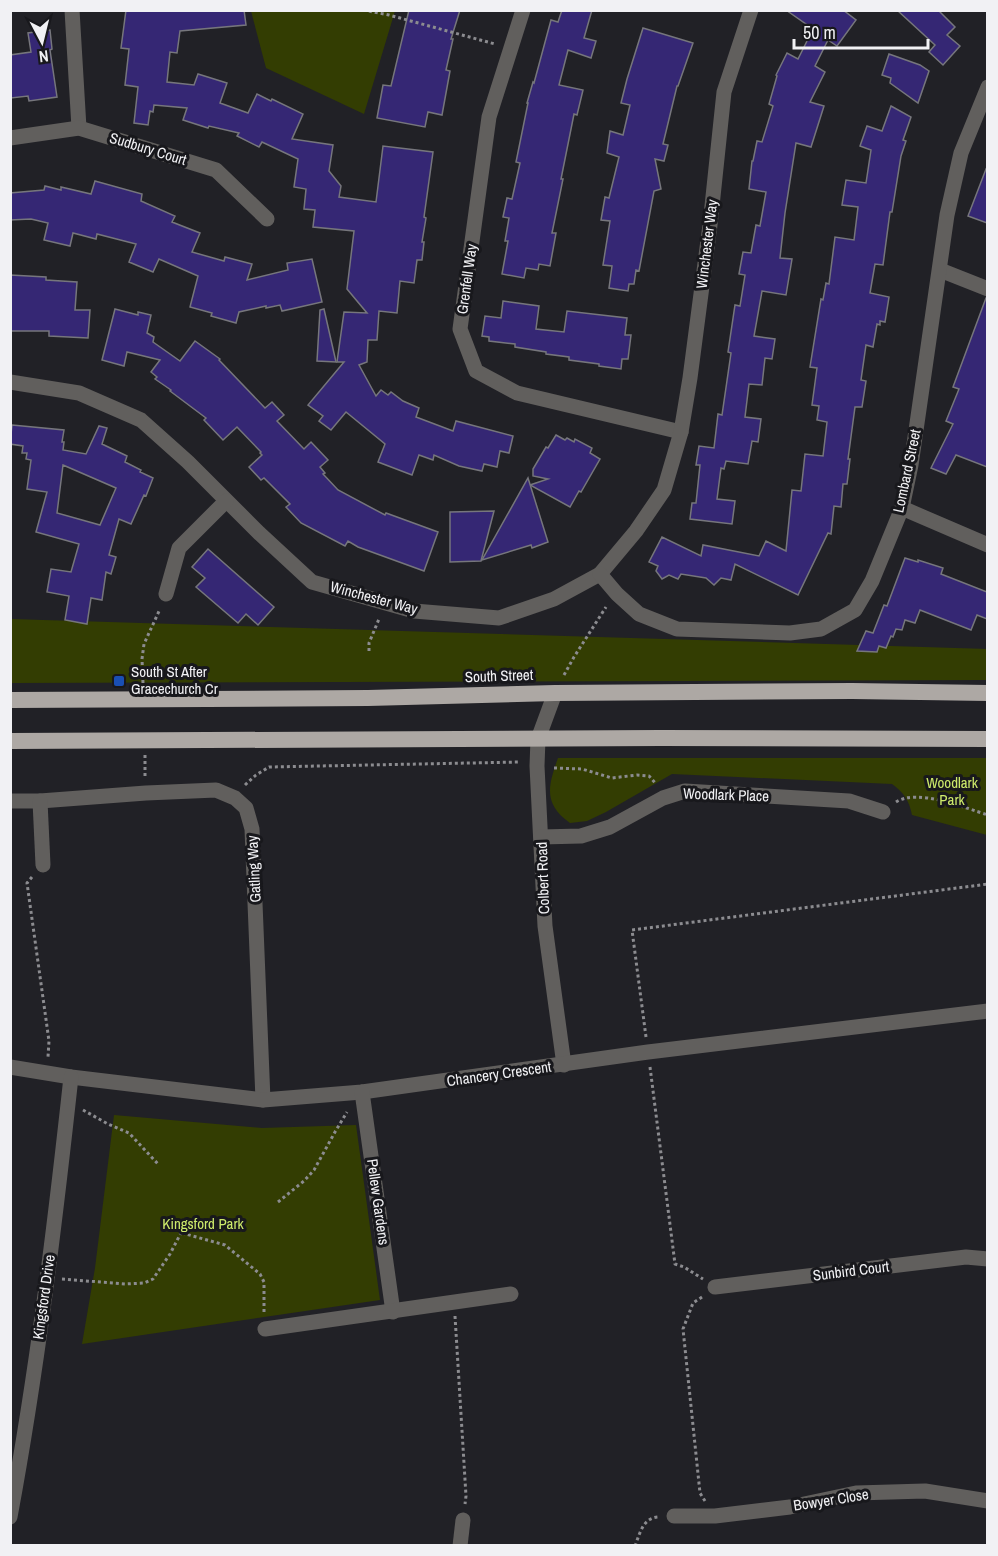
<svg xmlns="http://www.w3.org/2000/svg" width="998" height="1556" viewBox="0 0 998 1556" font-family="'Archivo Narrow',sans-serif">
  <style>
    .green { fill: #333d02 }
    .building { fill: #352774; stroke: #76767c; stroke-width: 1.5; fill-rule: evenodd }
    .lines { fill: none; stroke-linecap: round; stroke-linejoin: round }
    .path { stroke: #8c8c90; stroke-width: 3; stroke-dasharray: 3 3; stroke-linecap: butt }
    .minor { stroke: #615f5d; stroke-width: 15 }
    .trunk { stroke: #ada8a4; stroke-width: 16 }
    .transit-dot { fill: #1a4fb4; stroke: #18181c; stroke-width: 2 }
    .labels { text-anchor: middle; stroke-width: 6; stroke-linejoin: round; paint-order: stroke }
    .street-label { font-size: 15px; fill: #f1f1f4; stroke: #18181c }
    .poi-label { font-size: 15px; fill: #f1f1f4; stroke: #18181c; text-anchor: start }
    .park-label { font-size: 15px; fill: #ceeb6b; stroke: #18181c }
  </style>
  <rect width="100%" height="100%" fill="#212126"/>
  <g class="green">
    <polygon points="251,11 395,11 364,114 266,68"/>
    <polygon points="11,619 988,649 987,680 11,683"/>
    <path d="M558 758H987V835L912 815C909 800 904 793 892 784L672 774 606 812 587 821 570 823C543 804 548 786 558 758Z"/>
    <polygon points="114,1115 262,1128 356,1125 380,1300 82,1344 95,1268"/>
  </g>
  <g class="building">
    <polygon points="126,10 244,10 246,25 180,31 177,53 170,52 167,82 194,85 198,74 227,83 220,103 248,113 257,94 271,101 272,99 303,114 292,139 333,145 329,171 341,186 339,197 376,202 383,146 433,152 424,217 426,218 422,242 424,242 422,260 417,260 414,283 400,281 397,313 379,311 377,340 368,340 367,362 359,365 376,396 381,390 388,395 391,392 403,401 419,408 416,417 453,431 456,421 513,436 509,453 500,451 497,467 484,464 482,471 459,466 434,455 433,460 419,455 412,475 378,462 385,444 346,412 331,430 319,421 323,416 308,405 344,362 337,362 344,312 367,313 347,289 354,231 313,227 315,210 304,209 306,189 294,187 298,159 262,142 259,147 237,136 239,133 209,126 208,128 183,120 187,108 154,105 153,112 150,111 148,125 134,123 138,87 125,85 129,49 121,48"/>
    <polygon points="409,10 460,10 451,39 453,39 446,70 450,71 442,115 428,112 425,127 377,118 383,85 391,86"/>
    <polygon points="562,10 592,10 584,38 596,41 591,58 568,50 559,85 583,90 577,115 574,114 561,179 563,179 552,233 556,233 550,266 539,264 538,270 526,268 524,278 502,274 508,241 505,241 509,218 503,217 507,198 512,199 520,163 516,162 528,103 527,103 533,82 534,83 551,20 558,22"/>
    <polygon points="786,10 843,10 856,20 837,46 828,40 815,66 825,72 810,102 824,106 811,147 796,143 785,213 780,258 792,259 786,295 762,291 754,336 775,339 772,359 765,358 762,385 749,384 745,417 761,419 758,442 752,441 748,464 726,461 724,469 721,468 717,499 735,501 732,524 690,519 692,503 696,503 700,465 696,465 699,446 714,448 718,414 722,415 731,353 728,352 735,305 740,306 745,275 739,274 743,252 751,253 756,225 760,226 766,192 749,189 752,161 753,161 757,141 762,142 773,106 769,104 777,76 776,75 787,53 798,59 813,29"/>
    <polygon points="897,10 938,10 955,27 947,35 960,46 943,65 929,52 935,45"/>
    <polygon points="643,28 693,43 678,86 677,86 663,144 668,145 664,161 655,159 661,189 654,191 639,271 636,270 634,284 629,284 628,291 609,288 612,266 603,265 610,221 601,220 605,197 609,198 619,157 607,153 610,131 623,135 630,105 621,103 627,79"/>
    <polygon points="50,30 52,49 50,50 57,97 29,101 28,96 11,98 10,55 31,52 28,33"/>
    <polygon points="889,54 920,65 929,71 918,103 890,83 891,78 882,75"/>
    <polygon points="891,106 911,117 903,140 906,141 901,156 892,212 890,212 883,265 875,264 870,293 889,297 885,322 880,321 880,325 877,324 873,347 866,345 861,380 866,381 862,407 855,407 848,459 850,459 847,484 843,484 841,507 834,506 831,534 828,533 798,595 735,564 731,580 721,578 714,585 706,578 681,574 678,579 669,575 662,579 656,571 658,566 649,562 662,537 701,556 703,545 759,556 766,541 786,551 792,490 801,491 805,454 823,456 827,422 817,420 819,406 812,405 817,368 810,367 821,299 823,300 826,283 829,284 835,237 854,240 858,207 842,205 846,180 866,183 871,150 860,146 867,126 882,131"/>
    <polygon points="986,169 987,170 987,223 968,216"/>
    <polygon points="95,181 142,194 141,201 175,216 172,222 200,233 192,252 224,261 225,257 252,264 247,280 288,270 287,263 312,259 322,302 282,311 280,305 266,308 266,306 239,312 236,323 211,316 212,313 190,307 198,276 159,259 153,272 129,262 136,244 97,234 96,239 73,233 70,246 44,240 48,223 31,219 10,220 10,193 44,190 45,186 61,190 61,187 91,194"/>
    <polygon points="10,275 46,277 46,280 77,282 75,310 90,310 88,338 49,336 49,331 10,331"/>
    <polygon points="986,298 987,298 987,467 956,455 946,474 931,468 953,424 946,421 959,389 953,387"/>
    <polygon points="503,301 539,306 536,329 564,332 567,311 627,318 625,335 631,335 628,359 622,359 621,369 599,366 599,364 569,360 569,357 546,354 546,352 515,347 515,344 489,341 489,337 482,336 485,316 501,318"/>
    <polygon points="115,309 138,315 138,312 151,315 147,333 154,337 153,342 180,361 195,341 220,359 219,360 265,408 272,402 284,415 277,421 304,449 311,442 328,460 320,467 325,473 323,474 338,490 385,515 386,513 438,532 424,571 358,547 348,541 345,546 301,523 286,507 290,504 264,478 261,480 249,467 262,455 260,453 261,452 237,427 223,440 204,420 206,418 170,391 171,390 155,379 157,377 151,372 160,360 127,352 124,366 102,360"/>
    <polygon points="324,309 336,362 317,361 320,310"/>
    <path d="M12 425 64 430 62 442H64L63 450 86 454 99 426 107 428 102 444 127 456 125 462 141 470 140 472 153 478 146 496 144 495 131 524 119 519 109 555 116 557 111 574 106 572 102 600 91 598 87 624 65 620 69 596 47 592 51 569 71 572 79 544 36 532 47 492 27 489 31 460 26 459 27 453H22L23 446 10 444ZM63 465 116 488 100 525 57 513Z"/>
    <polygon points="556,435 565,440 567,438 574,442 575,439 592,448 590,453 600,459 581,492 579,491 570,507 530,485 548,479 533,476 533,469 546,447 548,448"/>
    <polygon points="528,478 548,542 532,548 531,545 482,560"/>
    <polygon points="494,511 481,561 450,562 450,512"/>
    <polygon points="208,549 274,607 258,625 246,614 238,623 196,587 205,578 192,567"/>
    <polygon points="905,558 918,562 918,560 943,568 941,574 987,592 987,619 977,615 971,630 920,610 915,623 905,620 902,630 896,629 893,637 891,636 886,648 879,646 877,652 857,651 866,631 873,633 884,605 887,606"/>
  </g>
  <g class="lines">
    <g class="path">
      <polyline points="363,10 389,15 495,44"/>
      <polyline points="369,651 369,643 379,619"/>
      <polyline points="564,675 574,657 606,607"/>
      <polyline points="143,683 142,659 144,644 160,609"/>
      <polyline points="145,755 145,779"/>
      <polyline points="554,768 582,769 612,778 637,775 649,776 656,784"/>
      <polyline points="245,785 256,775 269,767 520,762"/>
      <path d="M896 802C917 788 965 808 988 815"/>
      <polyline points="32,877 27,883 49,1041 48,1057"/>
      <polyline points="646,1037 632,930 988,884"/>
      <polyline points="650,1067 675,1264 684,1267 703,1279"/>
      <polyline points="83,1110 108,1124 129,1133 158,1164"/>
      <polyline points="278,1202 304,1181 314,1170 335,1132 347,1112"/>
      <polyline points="182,1233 225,1245 260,1274 264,1282 264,1313"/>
      <polyline points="62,1279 125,1284 144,1283 153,1279 170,1254 183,1229"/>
      <polyline points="702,1297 693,1303 683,1329 700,1493 705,1501"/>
      <polyline points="455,1316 466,1496 465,1504"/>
      <path d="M635 1546C640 1533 643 1518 658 1517"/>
    </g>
    <g class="minor">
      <polyline points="72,10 79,128"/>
      <polyline points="523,10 489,117 460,329 476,371 517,393 681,432"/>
      <polyline points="10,138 79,128 216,170 267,219"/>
      <polyline points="940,270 988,289"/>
      <polyline points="10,382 79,393 141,420 188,462 259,533 312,582 414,611 499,618 554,599 600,574 636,531 664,490 681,432 690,378 710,225 724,92 751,10"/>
      <polyline points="902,508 988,545"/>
      <polyline points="600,574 617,594 639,614 677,629 790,633 821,629 855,610 872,581 902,508 911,465 947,215 961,153 988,87"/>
      <polyline points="166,594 179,548 226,501"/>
      <polyline points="555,693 538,739 537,766 545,926 564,1065"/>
      <polyline points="10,801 40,801 146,793 216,790 235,798 246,808 252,829 263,1100"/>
      <polyline points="40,801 43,865"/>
      <polyline points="541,837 581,836 610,827 663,798 685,791 849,801 883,812"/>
      <polyline points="10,1067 71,1077 263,1100 362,1092 648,1052 988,1011"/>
      <polyline points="362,1092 393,1312"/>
      <polyline points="715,1287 966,1257 988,1259"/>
      <polyline points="265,1329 511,1294"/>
      <polyline points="674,1516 715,1516 790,1507 856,1493 925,1491 988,1501"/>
      <path d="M10 1517C37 1371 55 1224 71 1077"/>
      <polyline points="460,1546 463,1520"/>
    </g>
    <g class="trunk">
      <polyline points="10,700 368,698 555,693 852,691 988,693"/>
      <polyline points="10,741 661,738 988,739"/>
    </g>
  </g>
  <rect class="transit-dot" x="113" y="675" width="12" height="12" rx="3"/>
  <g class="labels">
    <g class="street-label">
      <text transform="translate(148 149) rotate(17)" y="5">Sudbury Court</text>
      <text transform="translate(707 244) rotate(-83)" y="5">Winchester Way</text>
      <text transform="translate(467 279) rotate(-82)" y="5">Grenfell Way</text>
      <text transform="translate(907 471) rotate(-78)" y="5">Lombard Street</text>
      <text transform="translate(374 598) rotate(15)" y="5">Winchester Way</text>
      <text transform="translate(499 676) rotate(-2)" y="5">South Street</text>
      <text transform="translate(726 795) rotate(2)" y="5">Woodlark Place</text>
      <text transform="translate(254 869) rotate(-93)" y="5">Gatling Way</text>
      <text transform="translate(543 878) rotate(-92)" y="5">Colbert Road</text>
      <text transform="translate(499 1074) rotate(-8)" y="5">Chancery Crescent</text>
      <text transform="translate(378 1202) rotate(82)" y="5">Pellew Gardens</text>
      <text transform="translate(851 1271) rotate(-7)" y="5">Sunbird Court</text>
      <text transform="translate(44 1297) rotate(-82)" y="5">Kingsford Drive</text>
      <text transform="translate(831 1500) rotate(-9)" y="5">Bowyer Close</text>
    </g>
    <g class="poi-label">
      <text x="131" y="677">South St After<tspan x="131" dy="17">Gracechurch Cr</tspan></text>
    </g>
    <g class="park-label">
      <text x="952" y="788">Woodlark<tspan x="952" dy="17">Park</tspan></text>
      <text x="203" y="1229">Kingsford Park</text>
    </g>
  </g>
  <rect width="998" height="1556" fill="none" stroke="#f1f1f4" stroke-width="24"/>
  <g transform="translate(42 42) rotate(173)" stroke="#18181c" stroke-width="4.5" paint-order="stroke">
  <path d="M0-4.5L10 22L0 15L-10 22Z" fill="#f1f1f4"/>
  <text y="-9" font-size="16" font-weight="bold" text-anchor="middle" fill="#f1f1f4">N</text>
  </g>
  <path d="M794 39v9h134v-9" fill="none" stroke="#f1f1f4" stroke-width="3"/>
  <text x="803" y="39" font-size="18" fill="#f1f1f4" stroke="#18181c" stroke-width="4.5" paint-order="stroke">50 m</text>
</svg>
